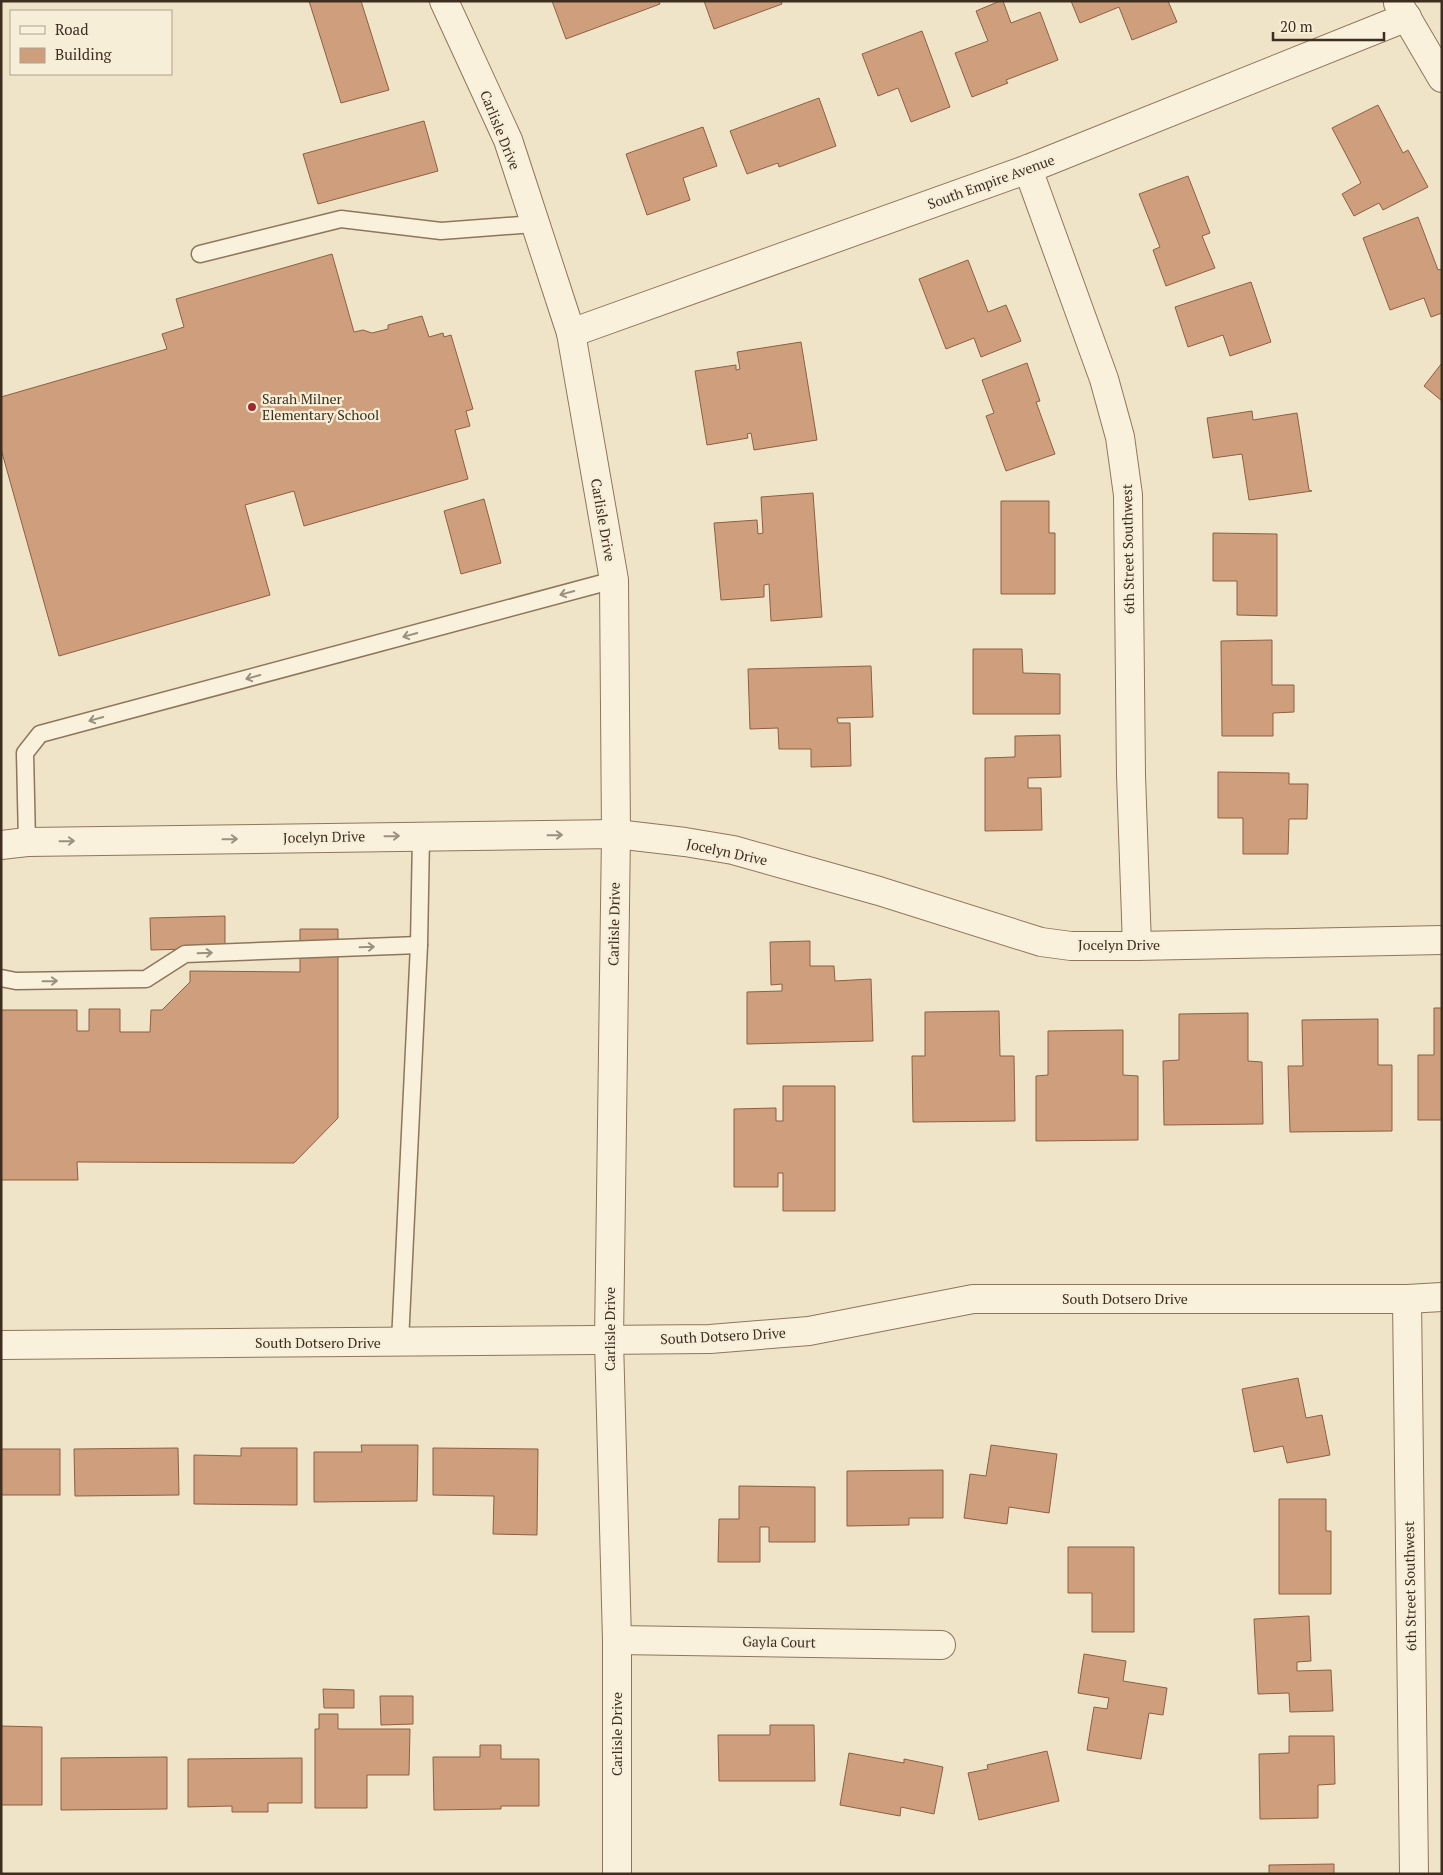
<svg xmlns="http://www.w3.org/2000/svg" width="1443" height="1875" viewBox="0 0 1443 1875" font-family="'PT Serif',serif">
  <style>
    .building { fill: #cf9f7d; stroke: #8d5f41 }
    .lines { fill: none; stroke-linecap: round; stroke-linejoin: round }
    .service-casing { stroke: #8d765c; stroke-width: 19 }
    .minor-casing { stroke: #8d765c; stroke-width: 30 }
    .tertiary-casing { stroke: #8d765c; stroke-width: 30 }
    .service { stroke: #faf1dc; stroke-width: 16 }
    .minor { stroke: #faf1dc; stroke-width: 28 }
    .tertiary { stroke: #faf1dc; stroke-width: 28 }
    .oneway { stroke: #9c907e }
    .poi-dot { fill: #9e2a2b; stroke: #f7eed8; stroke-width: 2 }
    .labels { text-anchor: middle; stroke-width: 4.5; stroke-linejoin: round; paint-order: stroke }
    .street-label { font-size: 14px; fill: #3d2e20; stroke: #f7eed8 }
    .poi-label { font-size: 14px; fill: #3d2e20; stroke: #f7eed8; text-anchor: start }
  </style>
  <rect width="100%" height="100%" fill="#f0e4c8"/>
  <g class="building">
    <polygon points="309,1 361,1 389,90 341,103"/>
    <polygon points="552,1 659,1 660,4 566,39"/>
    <polygon points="704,1 781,1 782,4 714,29"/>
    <polygon points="1000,1 1003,1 1011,23 1040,12 1058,60 1006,80 1008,83 972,97 955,53 988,41 976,11"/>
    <polygon points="1071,1 1168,1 1177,22 1132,40 1119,7 1080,23"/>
    <polygon points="922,31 950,107 911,122 898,88 878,96 862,54"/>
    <polygon points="819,98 836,146 779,167 778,163 747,174 730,131"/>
    <polygon points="1378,105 1403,153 1408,150 1428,187 1383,210 1379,203 1354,216 1342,194 1361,183 1332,128"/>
    <polygon points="424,121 438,171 318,204 303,154"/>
    <polygon points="703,127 717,166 683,178 690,200 647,215 626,154"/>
    <polygon points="1188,176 1210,233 1202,236 1215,268 1166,286 1153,250 1160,247 1139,194"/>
    <polygon points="1418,217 1438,270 1442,269 1442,313 1431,317 1424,298 1390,310 1363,238"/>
    <polygon points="332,254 354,332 363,330 372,333 388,329 388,325 422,316 429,337 443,333 444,337 451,335 473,409 466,411 470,426 455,430 468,479 304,526 294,491 245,505 270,595 59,656 1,449 1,397 167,349 162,334 184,327 176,299"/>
    <polygon points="968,260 988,312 1006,305 1021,341 981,357 974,338 946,349 919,279"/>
    <polygon points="1251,282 1271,342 1230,356 1223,335 1188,347 1175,307"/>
    <polygon points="801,342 817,440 754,450 751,433 747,434 748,438 707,445 695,371 736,365 736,370 740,369 737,352"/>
    <polygon points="1027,363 1040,401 1036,402 1055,454 1006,471 986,416 994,413 982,380"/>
    <polygon points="1442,363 1442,401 1424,386"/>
    <polygon points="1252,411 1253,420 1297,413 1309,490 1312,491 1249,500 1242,454 1213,458 1207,418"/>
    <polygon points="813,493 822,617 771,621 769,584 764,585 764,597 721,600 714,523 757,520 758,534 763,533 761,497"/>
    <polygon points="484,499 501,563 461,574 444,511"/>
    <polygon points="1001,501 1049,501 1049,533 1055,533 1055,594 1001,594"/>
    <polygon points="1213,533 1277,534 1277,616 1237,615 1237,581 1213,581"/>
    <polygon points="1272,640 1272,685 1294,685 1294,712 1273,713 1273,736 1222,736 1221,641"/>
    <polygon points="973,649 1022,649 1023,673 1060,674 1060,714 973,714"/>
    <polygon points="871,666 873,717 837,718 838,723 850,723 851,766 811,767 811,749 779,749 778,728 750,729 748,669"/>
    <polygon points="1060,735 1061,777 1028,778 1028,788 1041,788 1042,830 985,831 985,758 1015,757 1015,736"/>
    <polygon points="1218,772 1289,773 1289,784 1308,784 1307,819 1289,819 1288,854 1243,854 1243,818 1218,818"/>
    <polygon points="225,916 225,948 151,950 150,918"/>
    <polygon points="300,929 338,929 338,1118 294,1163 77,1162 78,1180 1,1180 1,1010 77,1010 77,1031 89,1031 89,1009 120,1009 120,1032 150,1032 151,1010 162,1010 190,982 190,971 300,972"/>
    <polygon points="810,941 810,966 834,966 835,981 871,979 873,1041 747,1044 747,992 782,991 782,984 771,985 770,942"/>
    <polygon points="1434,1008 1442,1008 1442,1120 1418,1120 1418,1055 1434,1055"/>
    <polygon points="999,1011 1000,1056 1014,1056 1015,1121 913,1122 912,1056 925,1056 925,1012"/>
    <polygon points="1248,1013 1248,1061 1262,1062 1263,1124 1164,1125 1163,1061 1179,1060 1179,1014"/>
    <polygon points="1378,1019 1378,1065 1392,1065 1392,1131 1290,1132 1288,1066 1303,1066 1302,1020"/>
    <polygon points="1123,1030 1123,1075 1138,1076 1138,1140 1036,1141 1036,1076 1048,1075 1048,1031"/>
    <polygon points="783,1086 835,1086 835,1211 783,1211 783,1173 778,1173 778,1187 734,1187 734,1109 776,1108 776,1121 783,1121"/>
    <polygon points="1298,1378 1306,1418 1322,1415 1330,1455 1287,1463 1283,1446 1254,1452 1242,1389"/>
    <polygon points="361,1445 418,1445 417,1501 314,1502 314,1452 362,1452"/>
    <polygon points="991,1445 1057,1454 1049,1513 1009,1507 1007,1524 964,1518 970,1474 986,1476"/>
    <polygon points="178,1448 179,1495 75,1496 74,1449"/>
    <polygon points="241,1448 297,1448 297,1505 194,1504 194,1455 241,1456"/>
    <polygon points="433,1448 538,1449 537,1535 493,1534 494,1496 433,1495"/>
    <rect x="1" y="1449" width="59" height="46"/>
    <polygon points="943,1470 943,1518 909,1518 909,1525 847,1526 847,1471"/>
    <polygon points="739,1486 815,1487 815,1542 769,1542 769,1527 760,1527 760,1562 718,1562 719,1519 739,1519"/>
    <polygon points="1279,1499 1326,1499 1326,1531 1331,1531 1331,1594 1279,1594"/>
    <polygon points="1068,1547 1134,1547 1134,1632 1092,1632 1092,1593 1068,1593"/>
    <polygon points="1309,1616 1311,1661 1297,1662 1297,1671 1331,1670 1333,1711 1290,1712 1289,1693 1258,1694 1254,1619"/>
    <polygon points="1084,1654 1126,1661 1123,1681 1167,1688 1163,1715 1149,1713 1141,1759 1087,1750 1094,1707 1107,1709 1109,1698 1078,1693"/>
    <polygon points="323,1689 354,1690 354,1708 324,1708"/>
    <polygon points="380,1696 413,1696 413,1724 381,1725"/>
    <polygon points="319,1714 338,1714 338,1729 410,1729 409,1775 367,1775 367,1808 315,1808 315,1729 319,1729"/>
    <polygon points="770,1725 814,1725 815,1781 719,1781 718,1735 770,1735"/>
    <polygon points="1,1726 42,1727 42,1805 1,1805"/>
    <polygon points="1289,1736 1334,1736 1335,1784 1318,1785 1318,1818 1260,1819 1259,1754 1289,1753"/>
    <polygon points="480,1745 501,1745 501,1759 539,1759 539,1806 501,1806 501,1809 434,1810 433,1757 480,1757"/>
    <polygon points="1047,1751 1059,1801 979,1820 968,1773 988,1769 987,1765"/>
    <polygon points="849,1753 904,1763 904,1759 943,1767 934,1814 901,1807 900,1816 840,1805"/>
    <polygon points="167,1757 167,1809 61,1810 61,1758"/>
    <polygon points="302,1758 302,1803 268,1803 268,1812 232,1812 232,1806 188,1807 188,1759"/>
    <polygon points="1334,1864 1334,1874 1269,1874 1269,1865"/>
  </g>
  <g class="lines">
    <g class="service-casing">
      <g id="service">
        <polyline points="200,254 341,219 441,231 534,224"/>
        <polyline points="27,842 25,753 40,734 614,580"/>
        <polyline points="1,978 16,981 146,979 185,954 419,945"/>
        <polyline points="400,1342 419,945 421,836"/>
      </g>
    </g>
    <g class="minor-casing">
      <g id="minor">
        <polyline points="1398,3 1442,78"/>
        <polyline points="1028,169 1104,379 1120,437 1128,495 1131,775 1137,946"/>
        <polyline points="571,333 1028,169 1407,17"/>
        <polyline points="1,845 27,842 616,834 685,842 733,850 879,891 1041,942 1071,946 1137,946 1442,940"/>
        <polyline points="1407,1299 1414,1874"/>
        <polyline points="1,1345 710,1339 809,1331 973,1299 1407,1299 1442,1297"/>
        <polyline points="617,1640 941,1645"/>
      </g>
    </g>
    <g class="tertiary-casing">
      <polyline id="tertiary" points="444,1 508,140 571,333 614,580 616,834 609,1340 617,1640 617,1874"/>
    </g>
    <use href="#service" class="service"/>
    <use href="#minor" class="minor"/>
    <use href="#tertiary" class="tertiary"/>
  </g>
  <defs><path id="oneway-shaft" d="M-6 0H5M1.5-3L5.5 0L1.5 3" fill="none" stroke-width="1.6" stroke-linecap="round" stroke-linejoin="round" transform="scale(1.25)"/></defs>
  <g class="oneway">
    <use href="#oneway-shaft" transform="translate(567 593) rotate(165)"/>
    <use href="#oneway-shaft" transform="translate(410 635) rotate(165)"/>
    <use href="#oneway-shaft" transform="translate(253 677) rotate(165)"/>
    <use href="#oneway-shaft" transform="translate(96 719) rotate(165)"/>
    <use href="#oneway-shaft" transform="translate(555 835) rotate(-1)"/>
    <use href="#oneway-shaft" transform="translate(392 836) rotate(-1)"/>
    <use href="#oneway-shaft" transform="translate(230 839) rotate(-1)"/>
    <use href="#oneway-shaft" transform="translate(67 841) rotate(-1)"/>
    <use href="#oneway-shaft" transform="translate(367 947) rotate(-2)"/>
    <use href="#oneway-shaft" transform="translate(205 953) rotate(-2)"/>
    <use href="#oneway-shaft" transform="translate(50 981) rotate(-1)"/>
  </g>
  <circle class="poi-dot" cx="252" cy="407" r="5"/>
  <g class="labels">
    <g class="street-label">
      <text transform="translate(500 130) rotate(68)" y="5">Carlisle Drive</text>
      <text transform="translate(991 182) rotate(-20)" y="5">South Empire Avenue</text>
      <text transform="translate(603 520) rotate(80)" y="5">Carlisle Drive</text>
      <text transform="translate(1128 549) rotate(-91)" y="5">6th Street Southwest</text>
      <text transform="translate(324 837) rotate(-1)" y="5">Jocelyn Drive</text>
      <text transform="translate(727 852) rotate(12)" y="5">Jocelyn Drive</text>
      <text transform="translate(614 924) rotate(-89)" y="5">Carlisle Drive</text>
      <text x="1119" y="950">Jocelyn Drive</text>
      <text x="1125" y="1304">South Dotsero Drive</text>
      <text transform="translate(610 1329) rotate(-90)" y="5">Carlisle Drive</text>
      <text transform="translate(723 1336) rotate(-3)" y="5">South Dotsero Drive</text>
      <text x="318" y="1348">South Dotsero Drive</text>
      <text transform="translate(1410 1586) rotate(-91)" y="5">6th Street Southwest</text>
      <text transform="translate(779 1642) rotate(1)" y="5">Gayla Court</text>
      <text transform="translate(617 1734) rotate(-90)" y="5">Carlisle Drive</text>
    </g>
    <g class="poi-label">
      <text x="262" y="404">Sarah Milner<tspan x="262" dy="16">Elementary School</tspan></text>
    </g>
  </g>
  <rect width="1443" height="1875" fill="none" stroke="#3d2e20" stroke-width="5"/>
  <rect x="10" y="10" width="162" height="65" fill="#f7eed8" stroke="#ada18e"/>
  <rect x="20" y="26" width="25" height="8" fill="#faf1dc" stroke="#ada18e"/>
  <text x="55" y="35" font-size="15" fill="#3d2e20">Road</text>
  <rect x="20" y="48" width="25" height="15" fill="#cf9f7d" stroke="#ada18e"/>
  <text x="55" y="60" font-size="15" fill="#3d2e20">Building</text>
  <path d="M1273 32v8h111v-8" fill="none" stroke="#3d2e20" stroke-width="2.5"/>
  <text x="1280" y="32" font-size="15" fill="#3d2e20" stroke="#f7eed8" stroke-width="4" paint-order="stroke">20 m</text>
</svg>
